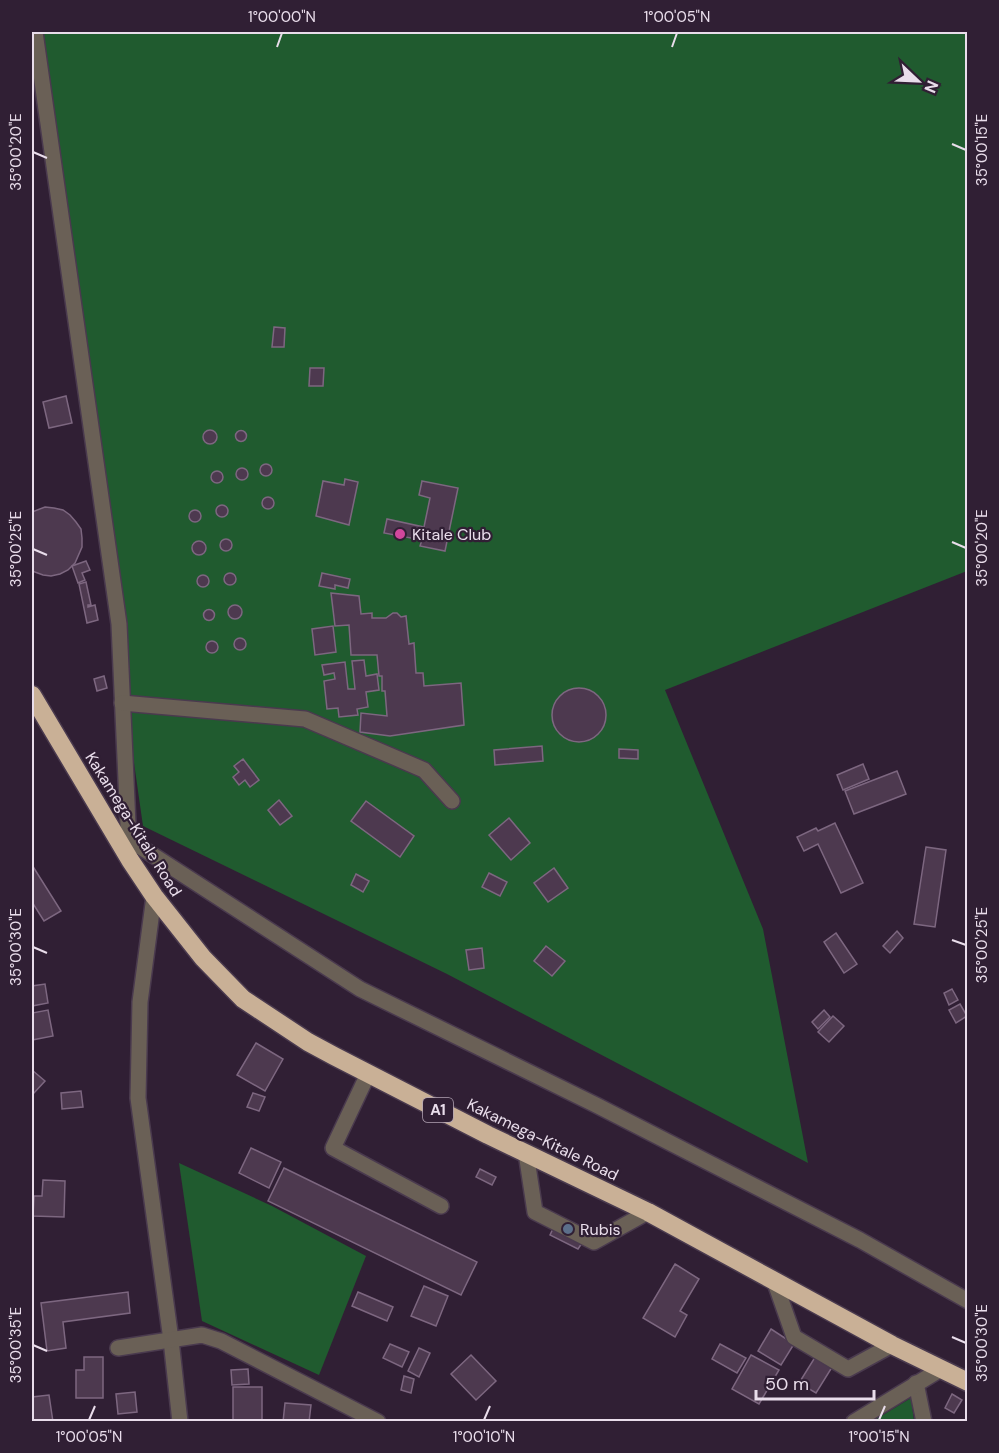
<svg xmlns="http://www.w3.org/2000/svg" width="999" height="1453" viewBox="0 0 999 1453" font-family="'DM Sans',sans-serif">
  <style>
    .green { fill: #205b2f }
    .building { fill: #4d394f; stroke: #7d6780; stroke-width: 1.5 }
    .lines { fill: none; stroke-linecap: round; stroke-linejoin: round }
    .minor-casing { stroke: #4a3a4e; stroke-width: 18 }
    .highway-casing { stroke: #4a3a4e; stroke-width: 21 }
    .minor { stroke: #6a6056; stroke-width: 15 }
    .highway { stroke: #c9b096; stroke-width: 18 }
    .ticks { fill: none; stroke: #e9ddeb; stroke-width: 2 }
    .hotel-dot { fill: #d1479c; stroke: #301f34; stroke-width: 2 }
    .service-dot { fill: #5c6f8a; stroke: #301f34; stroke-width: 2 }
    .labels { text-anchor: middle; stroke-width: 4.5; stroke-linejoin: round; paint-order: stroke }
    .shield { fill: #301f34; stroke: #b2a4b4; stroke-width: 1.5 }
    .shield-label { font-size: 15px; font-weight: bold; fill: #e9ddeb }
    .poi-label { font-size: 16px; fill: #e9ddeb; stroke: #301f34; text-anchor: start }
    .street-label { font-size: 16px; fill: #e9ddeb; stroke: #301f34 }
    .neatline { fill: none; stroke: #e9ddeb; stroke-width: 2 }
    .ticks-label { font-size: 15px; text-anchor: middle; fill: #e9ddeb }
  </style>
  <rect width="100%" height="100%" fill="#301f34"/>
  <g class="green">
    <polygon points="32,32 967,32 967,571 665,690 763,929 808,1163 447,974 143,826 32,47"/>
    <polygon points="179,1163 272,1206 366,1256 319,1375 202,1321"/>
    <polygon points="911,1398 914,1421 873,1421"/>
  </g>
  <g class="building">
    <polygon points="274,327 285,328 284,347 272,347"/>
    <polygon points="310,368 324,368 323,386 309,386"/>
    <polygon points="66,396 72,423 49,428 43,402"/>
    <circle cx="210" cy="437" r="7"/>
    <circle cx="241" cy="436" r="5.5"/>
    <circle cx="266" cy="470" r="6"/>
    <circle cx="242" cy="474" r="6"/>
    <circle cx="217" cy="477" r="6"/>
    <polygon points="345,479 358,482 349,525 316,516 323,481 344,485"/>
    <polygon points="422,481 458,488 445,551 420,546 422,540 384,533 387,519 424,527 430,498 419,495"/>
    <circle cx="268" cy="503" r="6"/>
    <circle cx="222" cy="511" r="6"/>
    <polygon points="45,507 54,508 63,510 70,515 76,522 81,529 82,538 82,547 75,563 68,570 60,574 51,576 43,575 32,571 32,512"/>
    <circle cx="195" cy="516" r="6"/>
    <circle cx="226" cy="545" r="6"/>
    <circle cx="199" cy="548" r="7"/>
    <polygon points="86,561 90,570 82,573 85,580 78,583 72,566"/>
    <circle cx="230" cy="579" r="6"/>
    <polygon points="322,573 350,579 348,588 335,585 335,589 319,586"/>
    <circle cx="203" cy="581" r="6"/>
    <polygon points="86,582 91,605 88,605 88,607 95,605 98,620 87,623 79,584"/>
    <polygon points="331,593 359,596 361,614 372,613 372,618 386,618 393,613 397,613 401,617 406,616 409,644 414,643 416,673 423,673 424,686 461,683 464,725 390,736 360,732 361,713 387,716 385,691 382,691 382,676 379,676 377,655 351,655 349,625 335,626"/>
    <circle cx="235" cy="612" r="7"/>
    <circle cx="209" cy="615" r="5.5"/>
    <polygon points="333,626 336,652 315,655 312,629"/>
    <circle cx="240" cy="644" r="6"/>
    <circle cx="212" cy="647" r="6"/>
    <polygon points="364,660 366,676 377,674 379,690 366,692 368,707 357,709 358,715 339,717 338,708 327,709 324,681 335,679 334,673 324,675 322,665 345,662 348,689 355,689 352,661"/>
    <polygon points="104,676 107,688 97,691 94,679"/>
    <circle cx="579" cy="715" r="27"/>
    <polygon points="542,746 543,761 495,765 494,750"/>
    <polygon points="619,749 638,750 638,759 619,758"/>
    <polygon points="243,759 259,780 250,787 245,780 239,785 233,777 239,772 234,766"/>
    <polygon points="863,764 869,779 843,790 837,775"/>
    <polygon points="897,771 906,794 854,814 845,791"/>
    <polygon points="279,800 292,816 280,825 268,810"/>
    <polygon points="366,801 414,836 400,857 351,821"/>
    <polygon points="509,818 530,843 511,860 489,835"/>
    <polygon points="835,823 863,883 841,893 818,844 804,851 797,837 816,828 818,831"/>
    <polygon points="926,847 946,850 935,927 914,924"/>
    <polygon points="32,865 61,911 44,921 32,902"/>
    <polygon points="554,868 568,888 548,902 534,883"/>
    <polygon points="489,873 507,882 500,896 482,887"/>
    <polygon points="356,874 369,881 363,892 351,885"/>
    <polygon points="897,931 903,938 890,953 883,946"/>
    <polygon points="836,933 857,964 844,973 824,942"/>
    <polygon points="546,946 565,961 552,976 534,961"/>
    <polygon points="482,948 484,968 469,970 466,950"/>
    <polygon points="45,984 48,1003 32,1006 32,986"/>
    <polygon points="952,989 958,1000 949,1005 944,993"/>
    <polygon points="960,1004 967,1016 956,1023 949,1010"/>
    <polygon points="48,1010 53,1036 32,1040 32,1013"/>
    <polygon points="824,1010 830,1017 818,1029 812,1022"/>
    <polygon points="833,1016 844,1026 829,1042 818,1032"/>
    <polygon points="256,1043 283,1059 265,1091 237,1075"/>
    <polygon points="32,1070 45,1081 34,1093 32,1091"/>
    <polygon points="81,1091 83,1107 62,1109 61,1093"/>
    <polygon points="253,1093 265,1097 259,1111 247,1107"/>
    <polygon points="251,1148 281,1162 269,1188 239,1173"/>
    <polygon points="284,1168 477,1262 461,1295 268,1201"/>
    <polygon points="480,1169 496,1177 492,1185 476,1177"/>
    <polygon points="43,1180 65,1181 64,1217 33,1216 34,1196 42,1196"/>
    <polygon points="559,1216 590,1231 578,1249 550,1235"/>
    <polygon points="675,1264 699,1279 680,1311 687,1315 675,1337 643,1318"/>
    <polygon points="424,1286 448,1296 436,1326 411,1316"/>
    <polygon points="128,1292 130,1313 63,1322 66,1348 47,1351 41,1303"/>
    <polygon points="358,1292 393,1307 387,1321 352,1306"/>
    <polygon points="771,1329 794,1344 781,1365 758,1351"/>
    <polygon points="390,1344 409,1352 402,1367 383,1358"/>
    <polygon points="720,1344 746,1358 737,1373 712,1359"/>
    <polygon points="822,1346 839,1356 816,1393 799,1383"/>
    <polygon points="419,1348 430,1353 419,1377 408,1371"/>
    <polygon points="471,1355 496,1381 476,1400 451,1374"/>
    <polygon points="751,1355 779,1370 759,1404 732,1389"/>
    <polygon points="84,1357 103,1357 103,1398 76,1398 76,1370 84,1370"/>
    <polygon points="248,1369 249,1384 232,1385 231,1370"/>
    <polygon points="404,1376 414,1379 411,1393 401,1390"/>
    <rect x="233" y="1387" width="29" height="35"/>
    <polygon points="135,1392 137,1412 118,1414 116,1394"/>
    <polygon points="952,1394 962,1400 954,1413 945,1408"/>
    <polygon points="49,1395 53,1422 32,1422 32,1397"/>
    <polygon points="285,1403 311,1405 309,1422 283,1422"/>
  </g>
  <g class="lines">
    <g class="minor-casing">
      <g id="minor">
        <polyline points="35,32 119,624 129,847"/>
        <polyline points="122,703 305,719 424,770 452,801"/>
        <polyline points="128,839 360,989 596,1105 860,1240 968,1301"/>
        <polyline points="154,896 140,1002 138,1098 171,1340 180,1422"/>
        <polyline points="368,1074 333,1148 441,1206"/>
        <polyline points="526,1153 535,1212 594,1242 648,1212"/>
        <polyline points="774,1280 794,1337 848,1369 892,1345"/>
        <polyline points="118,1348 202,1335 221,1341 378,1422"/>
        <polyline points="916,1383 924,1422"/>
        <polyline points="854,1422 941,1369"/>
      </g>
    </g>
    <g class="highway-casing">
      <polyline id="highway" points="32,695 130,860 154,896 203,958 243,999 308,1042 334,1056 488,1135 648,1212 892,1345 968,1382"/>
    </g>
    <use href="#minor" class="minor"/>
    <use href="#highway" class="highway"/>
  </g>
  <path class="ticks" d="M277 47 282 33M672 47 677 33M952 144 966 150M33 152 47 158M952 542 966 548M33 549 47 555M952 940 966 945M33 947 47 953M952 1337 966 1343M33 1345 47 1351M89 1420 95 1406M484 1420 490 1406M879 1420 885 1406"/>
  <circle class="hotel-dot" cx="400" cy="534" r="6"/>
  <circle class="service-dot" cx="568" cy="1229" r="6"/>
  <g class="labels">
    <rect class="shield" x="423" y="1098" width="30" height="24" rx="4.5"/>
    <g class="shield-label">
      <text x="438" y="1115">A1</text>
    </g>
    <g class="poi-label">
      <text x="412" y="540">Kitale Club</text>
      <text x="580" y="1235">Rubis</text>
    </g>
    <g class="street-label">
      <text transform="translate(134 824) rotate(58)" y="6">Kakamega-Kitale Road</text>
      <text transform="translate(543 1139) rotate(26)" y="6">Kakamega-Kitale Road</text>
    </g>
  </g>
  <rect width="999" height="1453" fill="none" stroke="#301f34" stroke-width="66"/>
  <g transform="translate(918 81) rotate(113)" stroke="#301f34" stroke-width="4.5" paint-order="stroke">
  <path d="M0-4.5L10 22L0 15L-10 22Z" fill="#e9ddeb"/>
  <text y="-9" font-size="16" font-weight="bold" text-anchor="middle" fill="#e9ddeb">N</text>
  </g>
  <path d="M756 1390v9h118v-9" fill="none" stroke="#e9ddeb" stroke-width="3"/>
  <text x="765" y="1390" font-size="18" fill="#e9ddeb" stroke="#301f34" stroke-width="4.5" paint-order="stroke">50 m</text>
  <rect x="33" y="33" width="933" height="1387" class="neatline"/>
  <g class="ticks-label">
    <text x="282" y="22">1°00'00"N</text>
    <text x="677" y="22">1°00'05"N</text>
    <text transform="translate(982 150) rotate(-90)" y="5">35°00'15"E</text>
    <text transform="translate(16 152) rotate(-90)" y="5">35°00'20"E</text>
    <text transform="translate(982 548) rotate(-90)" y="5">35°00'20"E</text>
    <text transform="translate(16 549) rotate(-90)" y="5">35°00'25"E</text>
    <text transform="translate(982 945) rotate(-90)" y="5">35°00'25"E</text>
    <text transform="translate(16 947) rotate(-90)" y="5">35°00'30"E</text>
    <text transform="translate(982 1343) rotate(-90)" y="5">35°00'30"E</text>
    <text transform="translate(16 1345) rotate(-90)" y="5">35°00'35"E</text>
    <text x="89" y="1442">1°00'05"N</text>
    <text x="484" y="1442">1°00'10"N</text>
    <text x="879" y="1442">1°00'15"N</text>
  </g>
</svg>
